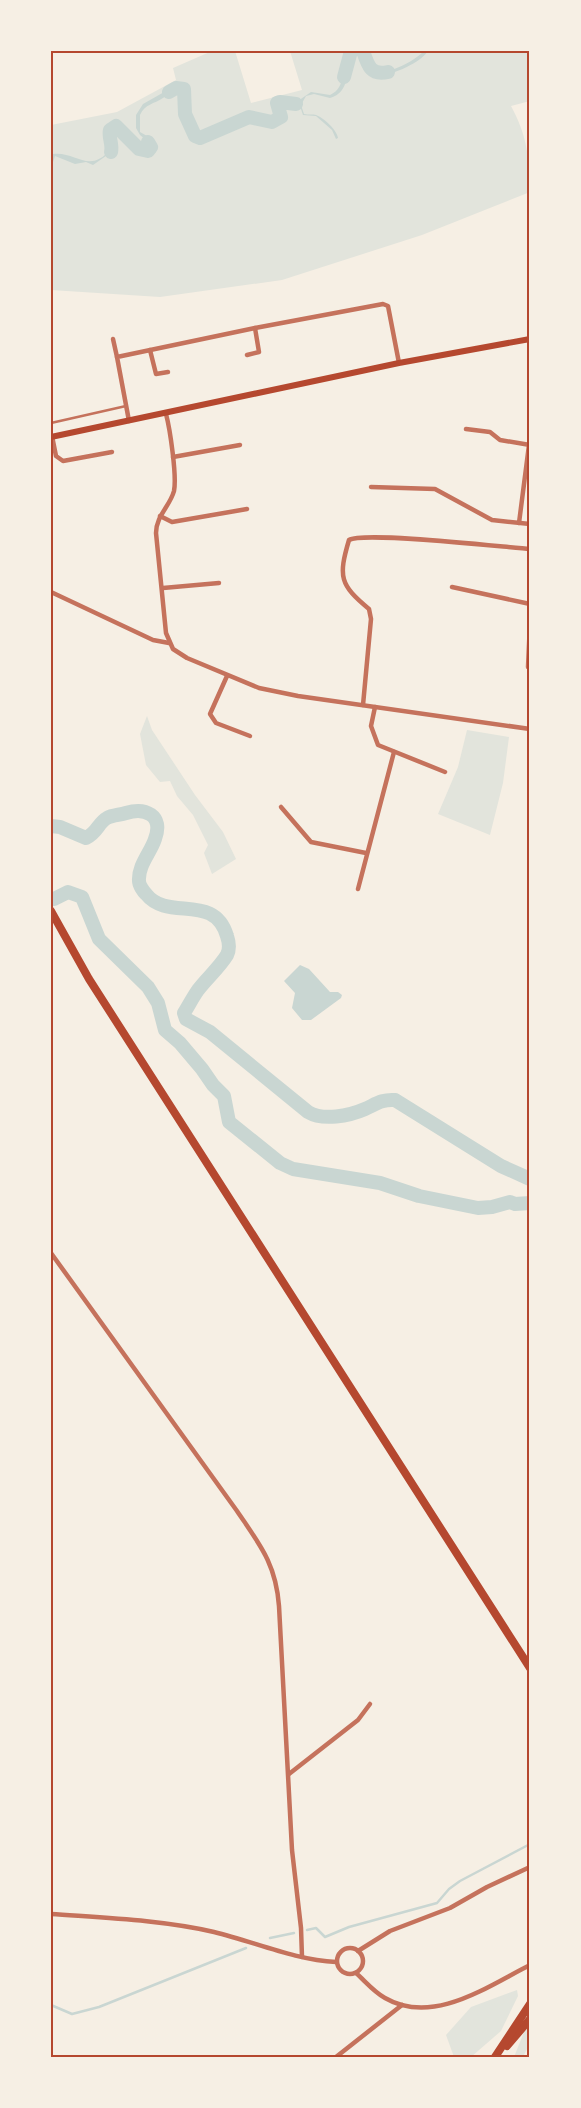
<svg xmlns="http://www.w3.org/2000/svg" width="581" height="2108" viewBox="0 0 581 2108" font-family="'PT Serif',serif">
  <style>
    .green { fill: #e2e4dc }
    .water { fill: #c9d6d2 }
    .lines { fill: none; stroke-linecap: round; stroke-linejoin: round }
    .stream { stroke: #c9d6d2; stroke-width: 2.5 }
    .river { stroke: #c9d6d2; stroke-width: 14 }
    .service { stroke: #c5725c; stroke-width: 2.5 }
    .minor { stroke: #c5725c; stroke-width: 4.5 }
    .secondary { stroke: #b5482f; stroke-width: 6 }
    .primary { stroke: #b5482f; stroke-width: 8 }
    .neatline { fill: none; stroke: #b5482f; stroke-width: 2 }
  </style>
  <rect width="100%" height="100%" fill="#f6efe4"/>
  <g class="green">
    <path d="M212 51H235L251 103 302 90 290 51H530V101L511 106C527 135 530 160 530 192L422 235 282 280 160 297 51 290V125L117 112 176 80 173 68Z"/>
    <polygon points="147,716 152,730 195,795 223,832 236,859 212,874 204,853 208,845 193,815 177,796 170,781 160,782 146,765 140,734"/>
    <polygon points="467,730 509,737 503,783 490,835 438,814 458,767"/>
    <polygon points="517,1990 518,1996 501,2031 471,2057 454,2057 446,2035 471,2007"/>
    <polygon points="530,2025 530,2043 523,2057 514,2057 524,2032"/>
  </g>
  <g class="water">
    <path d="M348 51H353L348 55C347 72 350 92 330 98L314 94 306 96 301 105 304 114C308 115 313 114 316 115 324 118 337 130 338 138L336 139 332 130 316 116 303 115 300 106 279 102 277 106 284 114 279 122 264 123 248 117 198 141 191 139 178 108 181 92 177 89C171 90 169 94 163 98 154 104 145 104 140 115V132L154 140 158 147 155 153C129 162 126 135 113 127L108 132 116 149 93 165 86 162 75 164 55 156 51 168 53 154C76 151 89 175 111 149L107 128 116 124C124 135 132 152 147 150L151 144 140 135 136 128V115L143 104 173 87 180 86 184 89 182 110 192 136 198 138 204 137 247 115 266 121 275 120 280 113 274 106 276 100 295 103 311 92 330 95C348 87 340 66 348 51Z"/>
    <path d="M358 51H362L368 68C384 78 412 63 424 51L427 52C421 63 379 83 367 73 361 68 360 58 358 51Z"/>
    <polygon points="300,965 309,969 330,992 338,992 342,995 341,998 311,1020 302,1020 292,1008 295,993 284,981"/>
  </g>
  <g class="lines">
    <g class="stream">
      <polyline points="307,1930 316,1928 325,1937 349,1927 437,1903 449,1889 460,1881 530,1844"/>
      <polyline points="270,1938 294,1933"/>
      <polyline points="51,2005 72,2014 99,2007 246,1948"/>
    </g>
    <g class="river">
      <path d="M363 51C368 66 371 76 388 72"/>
      <polyline points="344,77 351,51"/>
      <polyline points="169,92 176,88 184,89 185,114 195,136 200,138 249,117 272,122 281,117 277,103 280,102 296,104"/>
      <path d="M111 152C113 144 108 137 110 130L116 126 139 149 148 151 151 147 148 142"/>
      <path d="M51 826 60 827 86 838C98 832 98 823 107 818 112 815 120 815 126 813 145 807 164 815 155 839 151 852 138 865 139 881 139 885 143 891 146 894 168 922 214 892 227 936 229 942 230 949 227 955 219 968 207 978 198 990 193 997 189 1005 184 1013L186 1019 210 1032 308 1112C323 1121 349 1116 365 1109 376 1104 382 1099 395 1100L501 1166 530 1179"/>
      <polyline points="54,899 68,892 82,897 99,939 148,987 158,1003 165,1030 180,1043 202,1069 213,1085 224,1096 229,1122 280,1163 293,1169 380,1183 419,1196 478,1208 492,1207 510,1202 515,1204 530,1203"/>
    </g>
    <polyline class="service" points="51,423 126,406"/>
    <g class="minor">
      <polyline points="113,339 117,357"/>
      <polyline points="150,350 156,374 168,372"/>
      <polyline points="247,355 259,352 255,328"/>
      <path d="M166 414C170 429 177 476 174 491 170 506 156 516 156 533L166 633 173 649 187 658 259 688 298 696 530 729"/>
      <polyline points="129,421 117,357 255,328 383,304 388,306 399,363"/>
      <polyline points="466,429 490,432 500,440 530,445"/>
      <polyline points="52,436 56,456 63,461 112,452"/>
      <polyline points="173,457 240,445"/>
      <polyline points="371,487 435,489 492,520 530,524"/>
      <polyline points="160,516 172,522 247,509"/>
      <polyline points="519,523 529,445"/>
      <polyline points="452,587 530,604"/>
      <polyline points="163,588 219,583"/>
      <polyline points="51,592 153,640 169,643"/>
      <polyline points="528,667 530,622"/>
      <polyline points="227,676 210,714 216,723 250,736"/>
      <path d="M363 705 371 619 369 609C340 585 338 577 349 540 364 531 503 547 530 549"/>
      <polyline points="375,707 371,726 378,745 445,772"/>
      <polyline points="281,807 311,842 366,853"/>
      <polyline points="358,889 394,752"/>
      <path d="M51 1253 237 1511C260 1545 276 1564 279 1606L292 1850 301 1928 302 1957"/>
      <polyline points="289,1774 358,1720 370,1704"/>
      <path d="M51 1914C106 1918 161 1920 214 1932 255 1942 295 1960 336 1962"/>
      <circle cx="350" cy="1961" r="13"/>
      <polyline points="358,1951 390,1931 450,1908 487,1887 530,1867"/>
      <path d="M356 1973C365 1981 374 1992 385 1998 433 2026 488 1986 530 1965"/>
      <polyline points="336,2057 402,2005"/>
    </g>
    <polyline class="secondary" points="51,437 399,363 530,339"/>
    <g class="primary">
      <polyline points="51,911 89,979 530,1668"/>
      <polyline points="507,2046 530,2019"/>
      <polyline points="495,2057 530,2004"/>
    </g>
  </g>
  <rect width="581" height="2108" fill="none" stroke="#f6efe4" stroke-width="105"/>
  <rect x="52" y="52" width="476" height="2004" class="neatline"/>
</svg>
